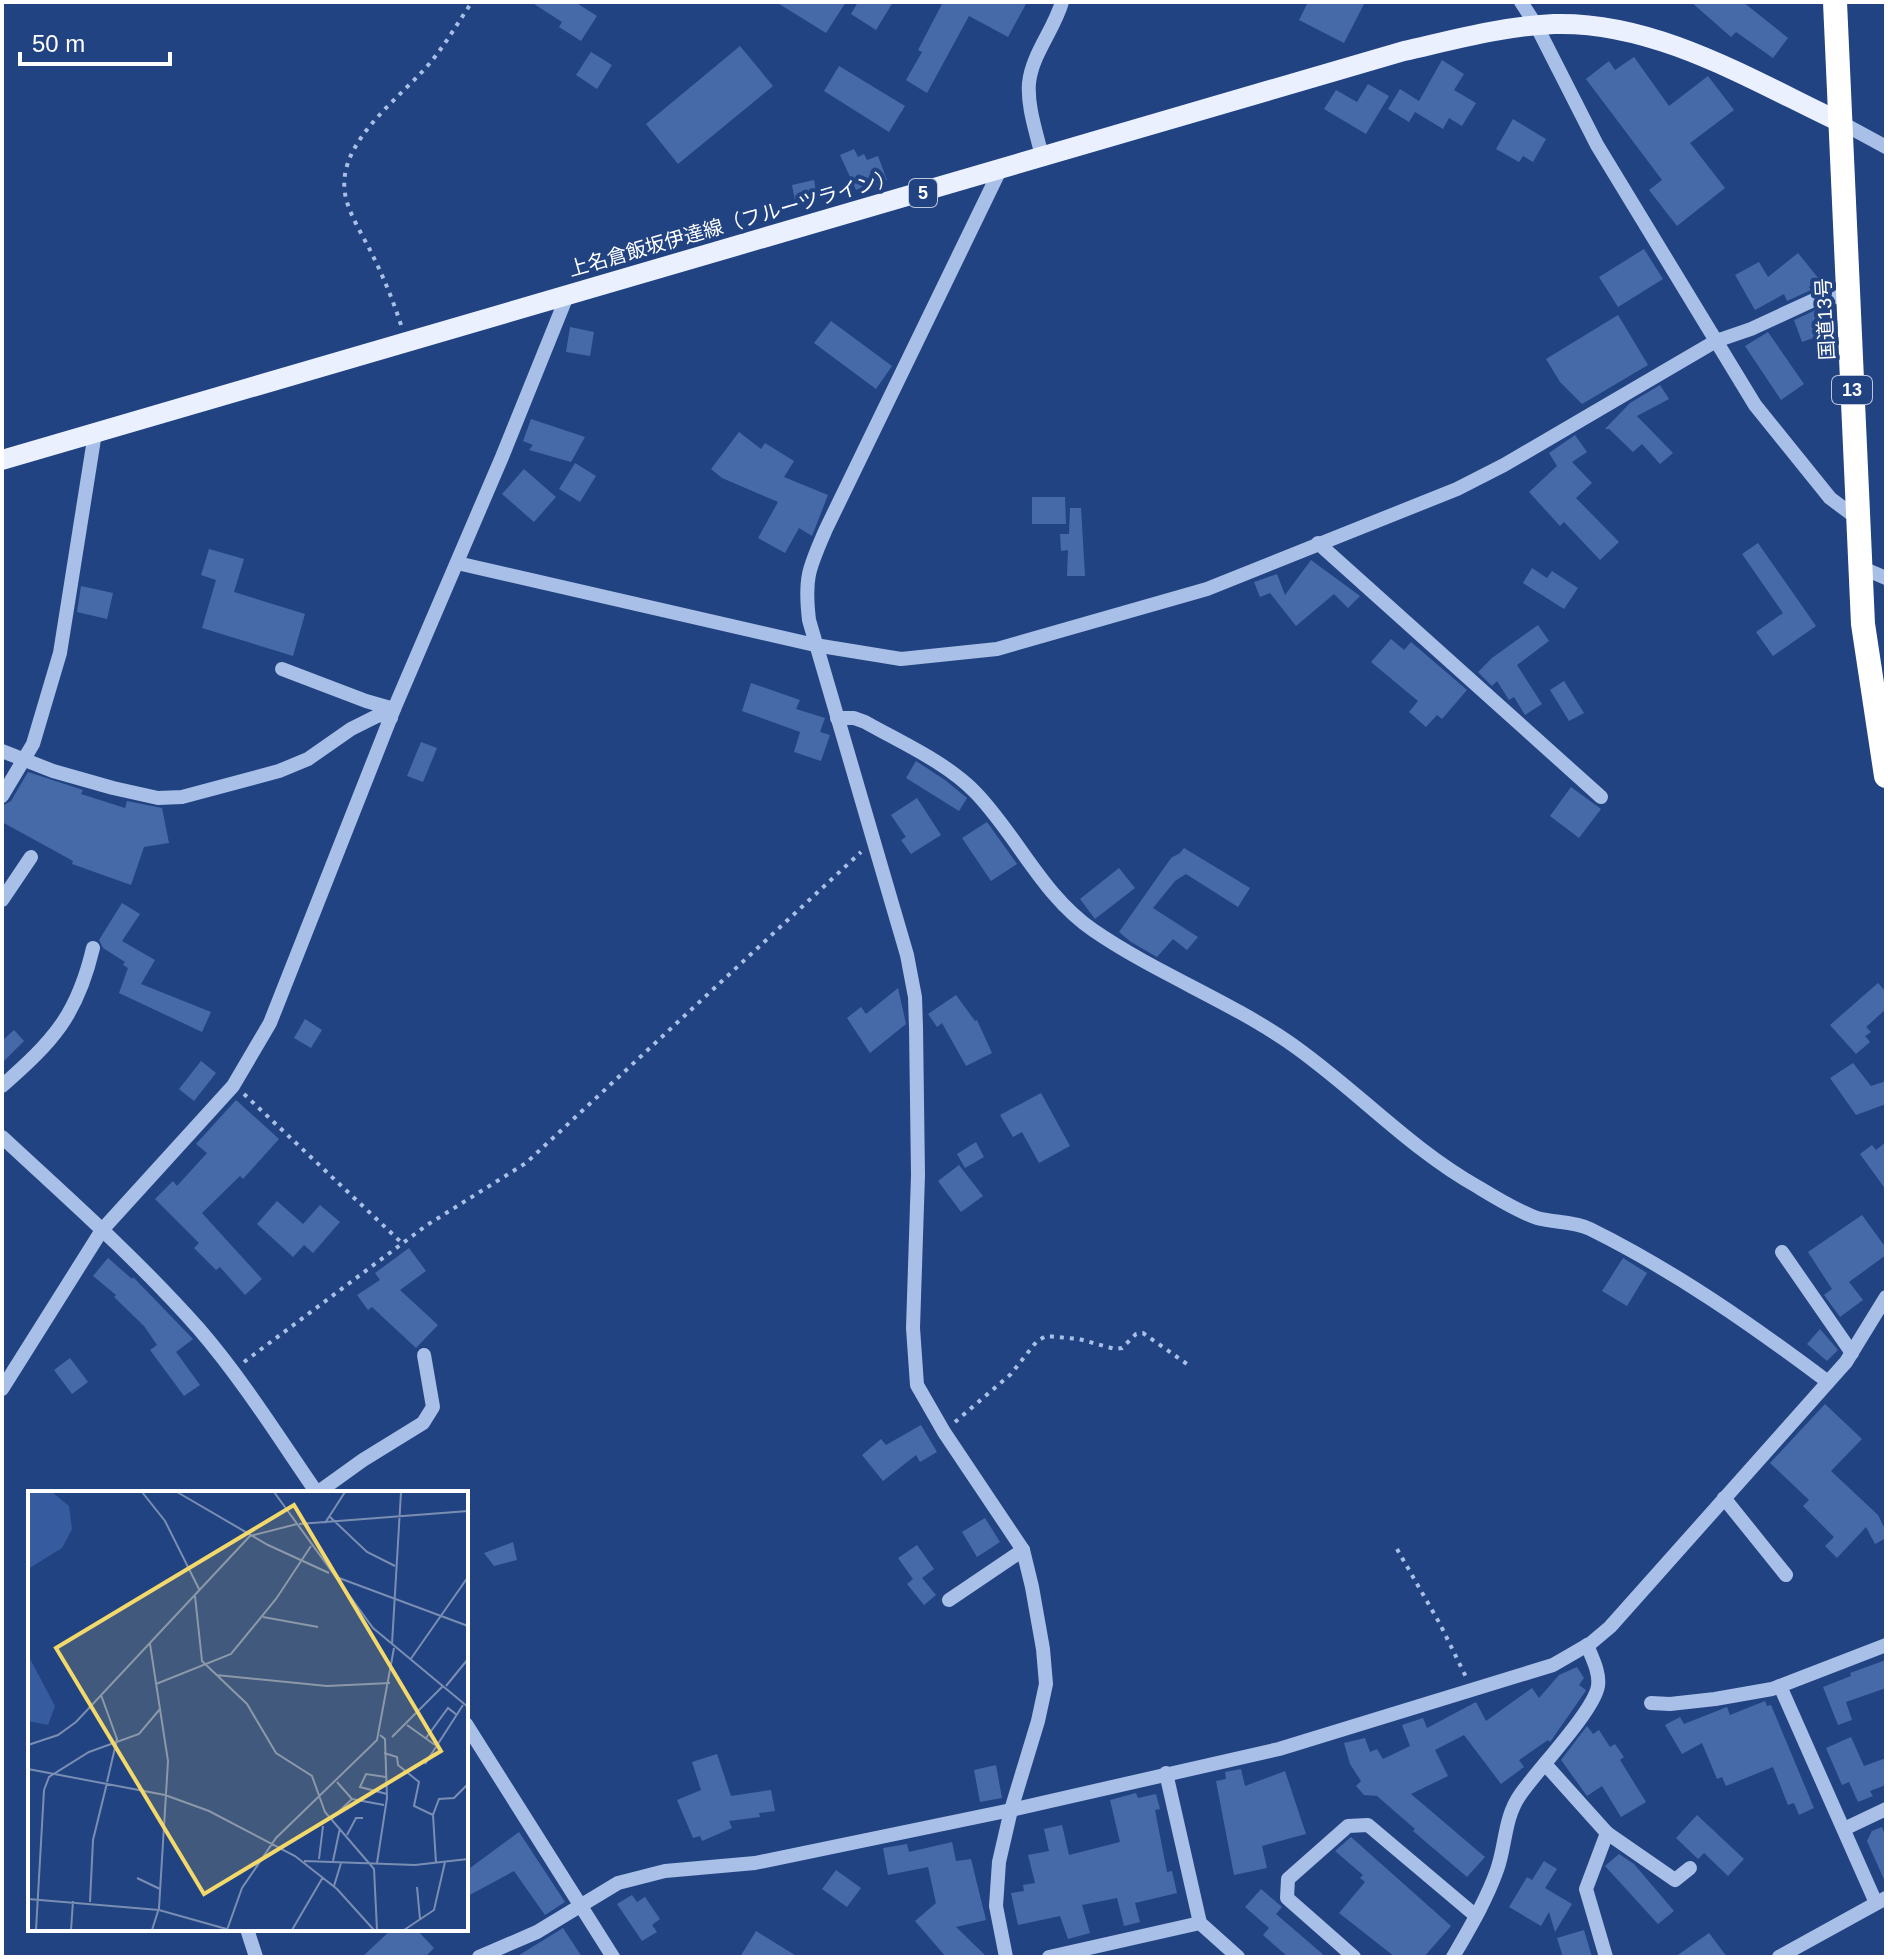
<svg xmlns="http://www.w3.org/2000/svg" width="1888" height="1959" viewBox="0 0 1888 1959" font-family="Arial,'Noto Sans JP',sans-serif">
  <style>
    .building { fill: #466aa8 }
    .lines { fill: none; stroke-linecap: round; stroke-linejoin: round }
    .path { stroke: #a8bfe7; stroke-width: 4; stroke-dasharray: 4 6; stroke-linecap: butt }
    .minor { stroke: #a8bfe7; stroke-width: 14 }
    .major { stroke: #eaf0fd; stroke-width: 20 }
    .highway { stroke: #fff; stroke-width: 24 }
    .labels { text-anchor: middle; stroke-width: 8; stroke-linejoin: round; paint-order: stroke }
    .shield { fill: #224381; stroke: #bdc7d9; stroke-width: 2 }
    .shield-label { font-size: 18px; font-weight: bold; fill: #fff }
    .street-label { font-size: 20px; fill: #fff; stroke: #224381 }
    .inset-road { fill: none; stroke: #7a8eb3; stroke-width: 2 }
    .view { fill: #f3d86a; fill-opacity: 0.15; stroke: #f3d86a; stroke-width: 4 }
    .inset-edge { fill: none; stroke: #fff; stroke-width: 4 }
  </style>
  <rect width="100%" height="100%" fill="#224381"/>
  <g class="building">
    <polygon points="531,2 575,2 597,16 581,41 559,27 562,22"/>
    <polygon points="776,2 846,2 826,33"/>
    <polygon points="858,2 893,2 876,30 851,14"/>
    <polygon points="943,2 1027,2 1008,37 969,16 927,93 906,80 922,52 918,50"/>
    <polygon points="1308,2 1365,2 1344,43 1299,20"/>
    <polygon points="1691,2 1743,2 1788,38 1773,58 1736,32 1731,37"/>
    <polygon points="740,46 773,86 678,164 646,124"/>
    <polygon points="591,52 612,65 597,89 576,75"/>
    <polygon points="1634,57 1669,106 1708,76 1734,110 1690,143 1725,188 1677,226 1649,190 1662,180 1586,79 1609,61 1615,70"/>
    <polygon points="1442,60 1464,74 1454,90 1476,103 1462,126 1449,118 1443,129 1415,112 1409,122 1388,109 1400,89 1419,101"/>
    <polygon points="839,66 905,106 889,132 824,91"/>
    <polygon points="1368,84 1389,96 1366,134 1324,109 1336,90 1357,102"/>
    <polygon points="1513,119 1546,139 1533,162 1523,156 1519,162 1496,149"/>
    <polygon points="854,149 858,157 864,154 867,160 878,156 887,180 867,189 866,186 856,190 840,155"/>
    <polygon points="814,180 818,202 796,206 792,185"/>
    <polygon points="1644,249 1663,279 1618,307 1599,277"/>
    <polygon points="1798,253 1819,279 1809,287 1811,290 1787,301 1784,294 1755,310 1735,275 1759,262 1768,277"/>
    <polygon points="1818,309 1827,333 1802,342 1794,320"/>
    <polygon points="1618,315 1648,365 1582,404 1560,382 1546,359"/>
    <polygon points="831,321 892,366 876,389 814,343"/>
    <polygon points="570,327 594,332 590,356 566,352"/>
    <polygon points="1768,332 1804,384 1781,400 1745,346"/>
    <polygon points="1660,385 1669,399 1637,416 1673,453 1660,464 1642,444 1633,452 1609,429 1605,429 1630,403"/>
    <polygon points="531,419 585,437 571,462 529,450 533,445 523,441"/>
    <polygon points="739,432 761,449 765,443 794,461 784,477 828,495 812,536 799,528 785,553 758,538 778,502 722,478 711,469"/>
    <polygon points="1575,435 1587,452 1572,462 1592,483 1576,498 1619,542 1600,560 1564,522 1560,526 1529,492 1557,466 1549,453"/>
    <polygon points="575,463 596,476 580,502 559,489"/>
    <polygon points="524,469 556,497 534,522 502,494"/>
    <polygon points="1032,497 1065,497 1066,524 1032,524"/>
    <polygon points="1070,508 1081,508 1085,576 1067,576 1068,550 1061,551 1060,534 1069,534"/>
    <polygon points="1758,543 1816,626 1773,656 1756,632 1783,613 1742,554"/>
    <polygon points="209,549 244,559 234,592 305,614 293,656 202,628 216,580 201,575"/>
    <polygon points="1311,560 1360,596 1348,608 1334,594 1296,626 1270,593 1260,597 1254,582 1277,574 1285,595"/>
    <polygon points="1532,568 1547,578 1552,571 1578,588 1564,609 1523,583"/>
    <polygon points="81,586 113,593 107,619 77,612"/>
    <polygon points="1538,625 1549,641 1517,665 1542,704 1525,715 1514,697 1509,700 1497,681 1492,686 1478,672 1492,658"/>
    <polygon points="1391,639 1404,650 1411,642 1467,690 1442,719 1437,715 1426,727 1409,712 1418,701 1371,662"/>
    <polygon points="1564,681 1584,713 1569,721 1550,690"/>
    <polygon points="751,683 800,700 796,709 825,718 820,732 830,735 821,761 794,752 800,732 742,711"/>
    <polygon points="421,742 437,748 423,782 407,776"/>
    <polygon points="916,761 945,780 967,798 959,811 906,778"/>
    <polygon points="28,772 83,790 81,794 125,808 127,801 162,808 169,843 144,847 131,885 72,864 73,861 2,822 2,806 11,801"/>
    <polygon points="1571,787 1601,809 1579,838 1550,816"/>
    <polygon points="917,798 941,835 911,854 901,840 906,837 891,815"/>
    <polygon points="987,822 1017,864 991,881 962,838"/>
    <polygon points="1184,848 1250,888 1238,907 1186,874 1175,881 1153,908 1198,937 1187,950 1173,939 1157,957 1131,942 1119,932 1171,858 1180,853"/>
    <polygon points="1119,868 1135,888 1095,919 1080,899"/>
    <polygon points="122,903 140,914 122,941 155,960 141,984 211,1012 202,1032 119,993 128,968 123,965 125,962 103,948 99,940"/>
    <polygon points="1878,983 1886,992 1886,1009 1866,1027 1871,1032 1865,1036 1870,1042 1856,1054 1830,1025"/>
    <polygon points="898,988 906,1024 870,1053 847,1018 861,1007 866,1014"/>
    <polygon points="956,995 975,1021 977,1020 992,1053 966,1066 942,1023 937,1027 928,1014"/>
    <polygon points="305,1019 322,1030 311,1048 294,1038"/>
    <polygon points="14,1030 24,1041 2,1063 2,1041"/>
    <polygon points="201,1061 216,1073 194,1101 179,1089"/>
    <polygon points="1853,1063 1871,1086 1886,1081 1886,1104 1856,1115 1830,1078"/>
    <polygon points="1041,1093 1070,1146 1039,1163 1022,1132 1013,1137 1000,1115"/>
    <polygon points="236,1100 279,1139 243,1179 240,1176 202,1213 262,1279 245,1295 220,1267 216,1270 194,1248 199,1243 155,1199 173,1181 177,1186 207,1153 196,1144"/>
    <polygon points="976,1142 984,1157 965,1168 957,1154"/>
    <polygon points="1886,1142 1886,1190 1860,1154 1872,1145 1876,1150"/>
    <polygon points="959,1165 983,1196 961,1212 938,1181"/>
    <polygon points="277,1201 303,1224 320,1205 340,1222 313,1253 304,1245 293,1257 257,1224"/>
    <polygon points="1862,1215 1886,1248 1886,1255 1849,1282 1863,1300 1840,1317 1824,1295 1832,1289 1808,1252"/>
    <polygon points="409,1248 426,1271 400,1290 438,1325 416,1348 372,1307 368,1310 357,1295 380,1280 375,1273"/>
    <polygon points="108,1258 132,1279 133,1277 193,1339 176,1352 200,1385 184,1396 150,1350 157,1345 144,1326 114,1297 116,1295 93,1276"/>
    <polygon points="1623,1258 1647,1273 1627,1306 1602,1291"/>
    <polygon points="1820,1329 1838,1350 1827,1361 1807,1344"/>
    <polygon points="70,1358 88,1382 72,1394 54,1370"/>
    <polygon points="1825,1404 1862,1439 1831,1471 1878,1515 1886,1531 1886,1538 1875,1544 1866,1527 1837,1558 1825,1546 1834,1537 1803,1506 1809,1500 1770,1463"/>
    <polygon points="921,1425 937,1452 920,1462 916,1455 883,1481 862,1455 881,1439 886,1445"/>
    <polygon points="985,1518 1000,1542 977,1557 962,1532"/>
    <polygon points="513,1542 517,1560 494,1566 484,1553"/>
    <polygon points="917,1545 934,1569 922,1578 936,1595 924,1605 907,1584 913,1579 898,1558"/>
    <polygon points="1886,1660 1886,1688 1846,1702 1852,1720 1838,1725 1823,1687 1851,1676 1850,1673"/>
    <polygon points="1577,1667 1584,1678 1579,1685 1586,1690 1585,1692 1550,1742 1548,1740 1519,1760 1524,1767 1501,1784 1464,1735 1435,1750 1448,1776 1411,1794 1485,1857 1467,1877 1413,1831 1415,1829 1377,1796 1364,1795 1356,1786 1361,1781 1350,1764 1344,1743 1365,1738 1370,1752 1377,1749 1383,1759 1410,1746 1402,1725 1423,1718 1427,1728 1476,1702 1486,1721 1532,1688 1539,1698 1559,1675"/>
    <polygon points="1765,1701 1767,1706 1771,1705 1814,1808 1799,1815 1794,1803 1788,1805 1773,1767 1726,1786 1722,1777 1717,1779 1702,1743 1682,1754 1665,1725 1680,1717 1684,1724 1727,1707 1730,1715"/>
    <polygon points="1587,1726 1593,1734 1599,1730 1610,1747 1615,1744 1624,1757 1620,1760 1646,1802 1621,1817 1602,1786 1587,1796 1561,1760"/>
    <polygon points="1851,1737 1864,1766 1886,1758 1886,1785 1870,1791 1873,1796 1858,1802 1849,1782 1842,1785 1826,1748"/>
    <polygon points="717,1754 731,1796 771,1790 775,1811 759,1813 760,1817 729,1821 732,1828 702,1841 700,1836 693,1838 677,1800 701,1790 692,1762"/>
    <polygon points="996,1765 1002,1798 980,1802 974,1770"/>
    <polygon points="1241,1769 1245,1786 1285,1771 1306,1834 1262,1846 1267,1868 1234,1875 1216,1781 1226,1779 1225,1772"/>
    <polygon points="1136,1793 1138,1798 1156,1794 1160,1809 1155,1810 1167,1872 1172,1871 1177,1893 1135,1903 1140,1922 1124,1926 1117,1898 1082,1905 1090,1933 1068,1939 1060,1916 1018,1925 1011,1893 1024,1891 1023,1885 1035,1883 1028,1855 1049,1851 1044,1829 1062,1825 1069,1855 1120,1842 1110,1800"/>
    <polygon points="1697,1815 1744,1859 1728,1876 1704,1853 1698,1859 1676,1838"/>
    <polygon points="1882,1827 1886,1837 1886,1884 1867,1841 1872,1831"/>
    <polygon points="519,1832 565,1902 545,1915 514,1871 466,1897 466,1871"/>
    <polygon points="1351,1837 1451,1926 1424,1957 1395,1957 1339,1913 1365,1882 1360,1878 1363,1875 1335,1851"/>
    <polygon points="952,1842 956,1861 971,1859 986,1920 956,1927 987,1957 946,1957 915,1921 936,1903 928,1867 888,1875 883,1848 907,1844 909,1852"/>
    <polygon points="1619,1854 1634,1864 1674,1911 1658,1924 1605,1866"/>
    <polygon points="1544,1861 1557,1869 1545,1888 1572,1904 1555,1932 1549,1912 1541,1926 1509,1907 1527,1877 1532,1880"/>
    <polygon points="836,1870 861,1888 847,1907 822,1889"/>
    <polygon points="1261,1889 1282,1907 1276,1914 1326,1957 1288,1957 1263,1935 1269,1928 1245,1907"/>
    <polygon points="632,1895 637,1902 645,1897 660,1919 652,1925 657,1932 642,1941 617,1904"/>
    <polygon points="563,1928 582,1957 516,1957 542,1941"/>
    <polygon points="392,1929 416,1929 434,1948 425,1957 362,1957"/>
    <polygon points="1584,1930 1592,1957 1563,1957 1557,1938"/>
    <polygon points="756,1931 798,1957 740,1957"/>
    <polygon points="1709,1933 1727,1957 1675,1957"/>
  </g>
  <g class="lines">
    <g class="path">
      <path d="M401 325C393 300 383 276 371 252 363 236 352 219 347 202 329 144 404 97 434 58 448 40 459 21 472 2"/>
      <polyline points="244,1094 403,1244"/>
      <polyline points="244,1362 427,1225 526,1163 861,852"/>
      <polyline points="955,1422 1011,1374 1037,1341 1046,1336 1079,1339 1115,1349 1122,1348 1136,1334 1143,1333 1187,1364"/>
      <polyline points="1397,1549 1440,1624 1466,1677"/>
    </g>
    <g class="minor">
      <polyline points="1521,2 1536,25 1597,145 1755,405 1830,498 1858,519"/>
      <polyline points="1840,122 1886,147"/>
      <path d="M1042 157C1037 134 1027 107 1029 83 1032 54 1054 30 1062 2"/>
      <path d="M1000 170 826 529C809 568 804 577 809 620L907 955 915 997 916 1027 918 1175 913 1328 917 1385 944 1432 1023 1550 1032 1587 1043 1649 1046 1684 1038 1721 1011 1810 999 1862 996 1906 1006 1957"/>
      <polyline points="1318,543 1601,797"/>
      <polyline points="457,563 815,645 901,659 997,649 1207,589 1457,489 1504,465 1716,341 1751,329 1816,299 1848,296"/>
      <polyline points="1860,567 1886,578"/>
      <polyline points="282,669 366,701 394,709"/>
      <path d="M837 718H854L865 722C902 743 946 762 976 793 1018 837 1042 895 1093 930 1154 972 1225 999 1287 1041 1353 1086 1408 1148 1478 1187 1496 1198 1517 1211 1537 1218 1555 1223 1573 1221 1590 1229 1675 1271 1752 1325 1828 1382"/>
      <polyline points="2,751 53,771 113,788 158,798 182,797 279,771 308,759 351,729 379,715 391,718"/>
      <polyline points="2,796 33,744 60,653 95,433"/>
      <polyline points="2,900 31,857"/>
      <path d="M2 1086C53 1041 77 1016 93 948"/>
      <path d="M2 1137C69 1199 138 1260 199 1329 243 1380 279 1438 317 1493"/>
      <polyline points="1782,1252 1852,1353"/>
      <polyline points="2,1389 102,1230 233,1086 270,1023 394,709 502,457 567,296"/>
      <polyline points="317,1493 363,1460 423,1423 433,1407 424,1355"/>
      <polyline points="1724,1498 1786,1575"/>
      <polyline points="949,1600 1023,1550"/>
      <polyline points="1780,1686 1876,1903"/>
      <polyline points="1651,1703 1670,1704 1715,1699 1772,1689 1886,1645"/>
      <polyline points="466,1724 613,1957"/>
      <polyline points="1545,1764 1607,1833 1586,1889 1606,1957"/>
      <polyline points="1166,1773 1200,1923 1238,1957"/>
      <polyline points="1844,1829 1886,1809"/>
      <polyline points="1607,1833 1675,1880 1690,1868"/>
      <polyline points="247,1929 256,1957"/>
      <polyline points="479,1957 537,1932 618,1883 665,1871 755,1863 1011,1810 1279,1749 1553,1665 1591,1643 1610,1627 1846,1362 1886,1297"/>
      <polyline points="1049,1957 1200,1923"/>
      <polyline points="1354,1957 1287,1898 1288,1879 1348,1826 1368,1825 1476,1916"/>
      <path d="M1453 1957C1469 1929 1486 1901 1497 1870 1506 1845 1504 1818 1520 1795 1537 1770 1594 1711 1598 1686 1600 1672 1592 1658 1587 1645"/>
      <polyline points="1779,1957 1886,1898"/>
    </g>
    <path class="major" d="M2 460 1404 51C1453 40 1504 26 1554 24 1656 21 1751 80 1840 122"/>
    <polyline class="highway" points="1835,2 1863,624 1886,776"/>
  </g>
  <g class="labels">
    <g class="shield">
      <rect x="909" y="179" width="28" height="28" rx="6"/>
      <rect x="1832" y="376" width="40" height="28" rx="6"/>
    </g>
    <g class="shield-label">
      <text x="923" y="199">5</text>
      <text x="1852" y="396">13</text>
    </g>
    <g class="street-label">
      <text transform="translate(732 223) rotate(-16)" y="7">上名倉飯坂伊達線（フルーツライン）</text>
      <text transform="translate(1825 319) rotate(-93)" y="7">国道13号</text>
    </g>
  </g>
  <g transform="translate(28 1491)">
    <rect width="440" height="440" fill="#224381"/>
    <path d="M0 1H24L41 15 44 38 34 57 0 78ZM0 164 27 215 20 234 0 230Z" fill="#365b9f"/>
    <path class="inset-road" d="M114 1 137 30 171 98M149 1 240 54 301 82M246 1 345 137 440 216M301 25 339 61 367 75M297 32 317 1M271 33 440 20M311 87 440 135M167 105 174 170 219 213 248 262 284 285 297 321 346 378 349 439M235 126 290 136M122 153 140 270 131 417 124 439M364 153 373 1M382 169 440 86M188 184 299 195 362 192M128 193 203 163 248 108 283 55M418 195 440 168M73 204 89 248 79 291M379 234 407 254M364 246 415 195M398 247 420 217 429 224M0 254 30 244 48 231 222 45 269 33M356 262 369 266 370 274 391 291 386 315 405 324M397 273 435 214M0 278 137 304 181 320 267 365 309 398 346 439M358 286 338 283 332 296 359 303M309 291 324 308 356 314M16 299 21 286 61 261 111 243 132 218M303 328 324 308M319 344 328 327H335M291 368 295 335M276 370 387 374 440 368M305 370 312 337M349 372 359 307 357 248 352 244M408 372 405 324 411 308 426 307 440 293M109 387 132 398M306 395 313 372M389 396 392 428M0 408 131 419 202 439M62 411 65 349 79 292M8 439 16 299M43 439 45 410M199 439 214 397 248 347 349 249 366 157M264 439 295 386M376 439 406 419 417 371"/>
    <path class="view" d="M266 14 413 260 176 403 28 157Z"/>
    <rect width="440" height="440" class="inset-edge"/>
  </g>
  <rect width="1888" height="1959" fill="none" stroke="#ffffff" stroke-width="8"/>
  <path d="M20 52v12h150v-12" fill="none" stroke="#ffffff" stroke-width="4"/>
  <text x="32" y="52" font-size="24" fill="#ffffff" stroke="#224381" stroke-width="6" paint-order="stroke">50 m</text>
</svg>
